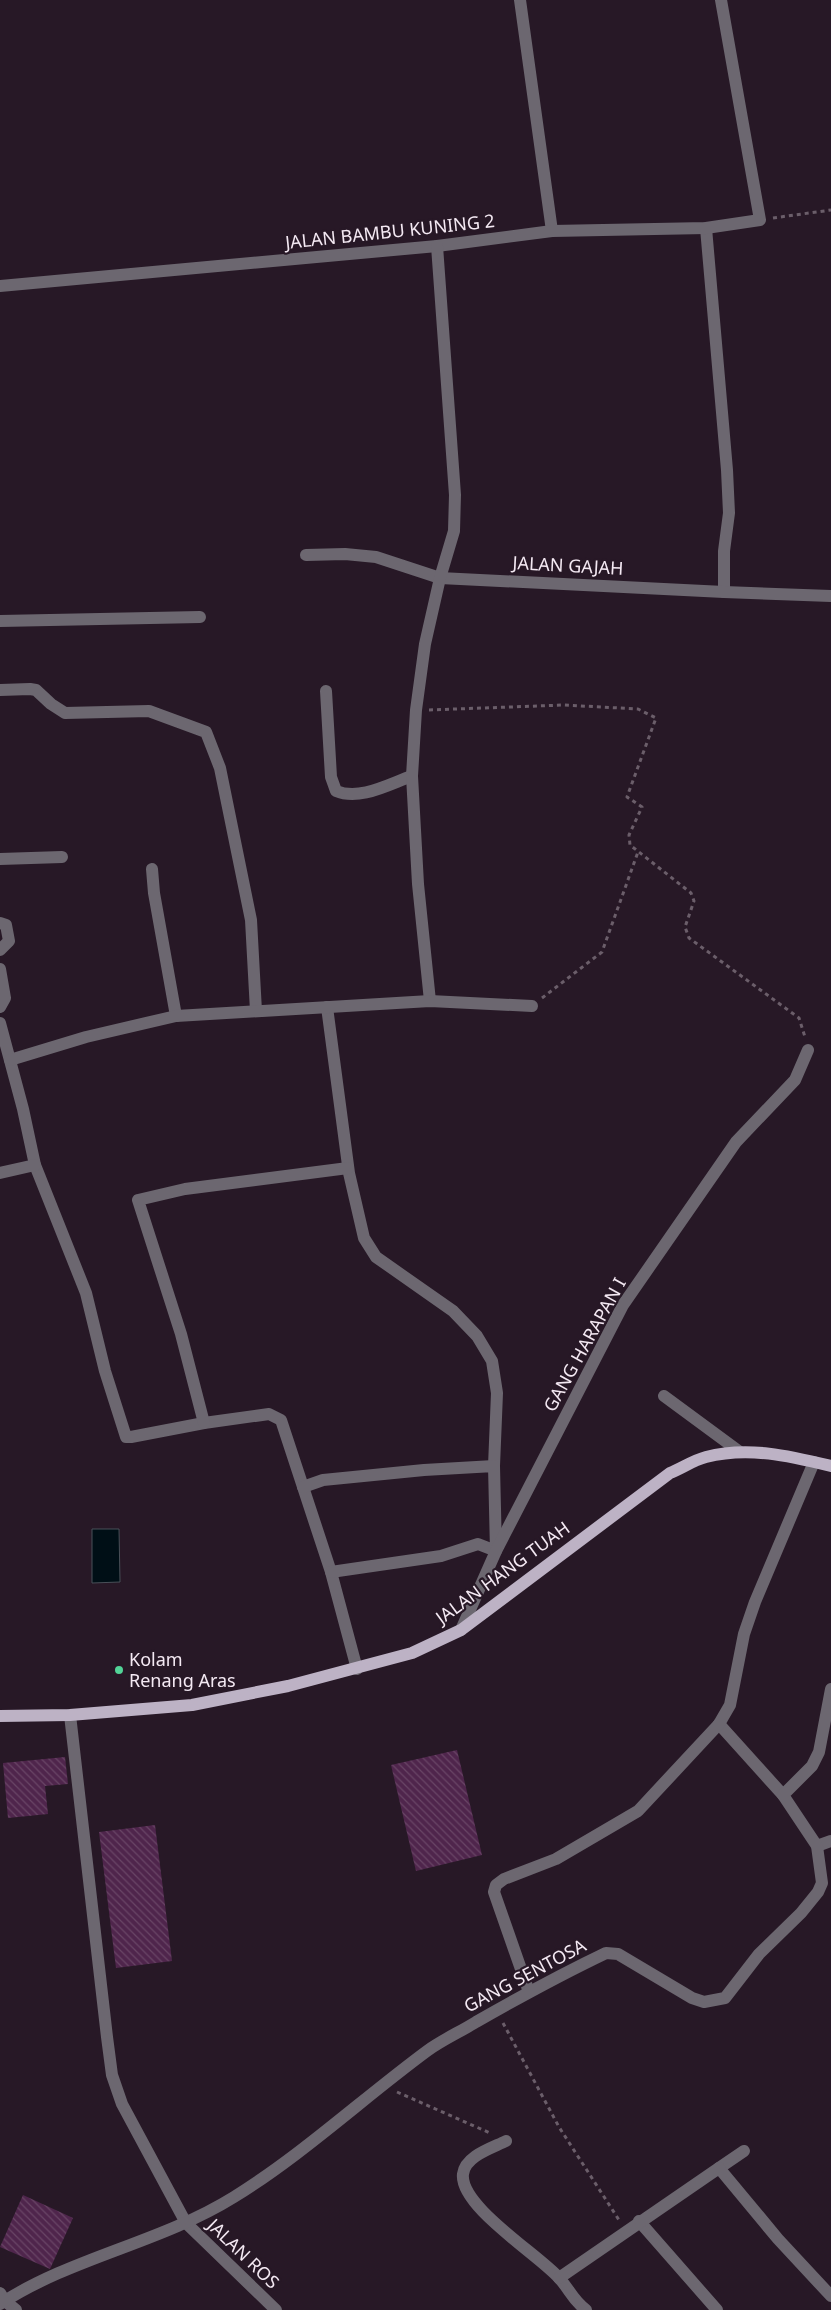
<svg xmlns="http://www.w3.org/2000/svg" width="831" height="2310" viewBox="0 0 831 2310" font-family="'Noto Sans',sans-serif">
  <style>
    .water { fill: #000f16; stroke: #495058 }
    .building { fill: url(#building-back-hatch) }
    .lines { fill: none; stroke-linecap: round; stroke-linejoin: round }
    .path { stroke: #6b5e6a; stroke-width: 3; stroke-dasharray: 4 4; stroke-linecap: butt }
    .minor { stroke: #6c6770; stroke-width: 12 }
    .major { stroke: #bdb2c5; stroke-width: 12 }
    .poi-dot { fill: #52d397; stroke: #271826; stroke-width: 2 }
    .labels { text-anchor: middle; stroke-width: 4.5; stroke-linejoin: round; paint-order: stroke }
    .street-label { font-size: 18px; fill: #f4e9f3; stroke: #271826 }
    .poi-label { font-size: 18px; fill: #f4e9f3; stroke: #271826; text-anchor: start }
  </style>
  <defs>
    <pattern id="building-back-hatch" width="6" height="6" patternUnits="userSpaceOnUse" patternTransform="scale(1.25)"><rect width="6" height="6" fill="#4f254c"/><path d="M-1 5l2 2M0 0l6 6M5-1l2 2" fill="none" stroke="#694566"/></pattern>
  </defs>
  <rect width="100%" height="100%" fill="#271826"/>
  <polygon class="water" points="92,1529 119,1529 120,1582 92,1583"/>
  <g class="building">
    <polygon points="457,1750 482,1855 416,1871 391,1765"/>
    <polygon points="65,1757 68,1784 45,1786 48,1814 8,1818 3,1763"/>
    <polygon points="155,1825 172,1961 116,1968 99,1832"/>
    <polygon points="23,2195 73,2218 50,2269 0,2247"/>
  </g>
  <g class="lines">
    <g class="path">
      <polyline points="773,218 831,210"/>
      <polyline points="429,710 564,705 638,709 656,718 627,797 642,807 629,835 630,845 691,893 694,901 685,927 689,938 799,1018 805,1037"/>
      <polyline points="542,998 602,952 638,852"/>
      <polyline points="503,2023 559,2127 619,2220"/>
      <polyline points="397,2092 490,2133"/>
    </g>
    <g class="minor">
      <polyline points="520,0 552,231"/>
      <polyline points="706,228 727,470 729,513 724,551 724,592"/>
      <polyline points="0,286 437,246 552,231 706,228 760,220 721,0"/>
      <polyline points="306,555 345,554 376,557 440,578 724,592 831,596"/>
      <polyline points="0,621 200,617"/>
      <polyline points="0,690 30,689 36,690 51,704 65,713 149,711 206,732 220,768 251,920 256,1011"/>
      <path d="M326 691 331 777 336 791C360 801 389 784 412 776"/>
      <polyline points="0,859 62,857"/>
      <polyline points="152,869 154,893 176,1016"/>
      <polyline points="0,923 6,925 9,941 0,950"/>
      <polyline points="0,969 5,998 0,1007"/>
      <polyline points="430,1001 418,884 412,776 416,710 425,644 440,578 454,531 455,495 437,246"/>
      <polyline points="327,1007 349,1173 364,1238 376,1257 453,1311 477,1336 492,1361 497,1393 494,1466"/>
      <polyline points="0,1023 23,1109 35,1165 86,1293 105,1371 126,1437 131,1437 204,1423 269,1414 281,1420 331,1572 357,1669"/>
      <polyline points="10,1060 86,1037 176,1016 430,1001 532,1006"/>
      <polyline points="0,1173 35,1165"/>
      <polyline points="664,1396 740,1452"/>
      <polyline points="204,1423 181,1334 138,1200 185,1189 348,1168"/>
      <polyline points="303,1487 323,1480 424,1470 494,1466 496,1551 478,1544 441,1556 331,1572"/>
      <polyline points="461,1630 496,1551 623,1305 736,1142 795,1080 808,1050"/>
      <polyline points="70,1715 107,2037 112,2075 122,2104 186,2223 276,2310"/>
      <polyline points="719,1724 783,1795"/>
      <polyline points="817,1846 831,1841"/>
      <polyline points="529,1992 494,1892 496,1885 504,1879 556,1859 638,1811 719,1724 730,1705 744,1634 755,1602 814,1462"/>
      <path d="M506 2141C492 2148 465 2156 463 2174 459 2206 539 2255 559 2278 571 2291 571 2298 586 2310"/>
      <polyline points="719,2168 744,2151"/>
      <polyline points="639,2221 717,2310"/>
      <polyline points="559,2278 719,2168 778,2239 831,2296"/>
      <polyline points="0,2293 5,2301 16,2310"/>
      <path d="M0 2304C72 2257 160 2243 234 2197 302 2155 362 2099 427 2051 442 2040 460 2032 476 2022 518 1998 562 1974 606 1953L618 1954 692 1998 704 2002 725 1998 759 1954 801 1913 818 1892 822 1883 817 1846 783 1795 812 1766 819 1752 831 1689"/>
    </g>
    <path class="major" d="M0 1716 70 1715 192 1705 288 1686 412 1653 461 1630 670 1473C682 1468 694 1460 706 1457 748 1446 790 1456 831 1466"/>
  </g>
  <circle class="poi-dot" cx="119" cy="1670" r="5"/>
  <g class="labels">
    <g class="street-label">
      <text transform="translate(390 232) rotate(-6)" y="6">JALAN BAMBU KUNING 2</text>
      <text transform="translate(568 566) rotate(3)" y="6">JALAN GAJAH</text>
      <text transform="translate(585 1345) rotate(-61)" y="6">GANG HARAPAN I</text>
      <text transform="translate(503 1573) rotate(-36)" y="6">JALAN HANG TUAH</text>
      <text transform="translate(525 1976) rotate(-28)" y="6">GANG SENTOSA</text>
      <text transform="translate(243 2254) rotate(44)" y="6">JALAN ROS</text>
    </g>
    <g class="poi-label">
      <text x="129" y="1666">Kolam<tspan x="129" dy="21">Renang Aras</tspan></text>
    </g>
  </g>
</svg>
